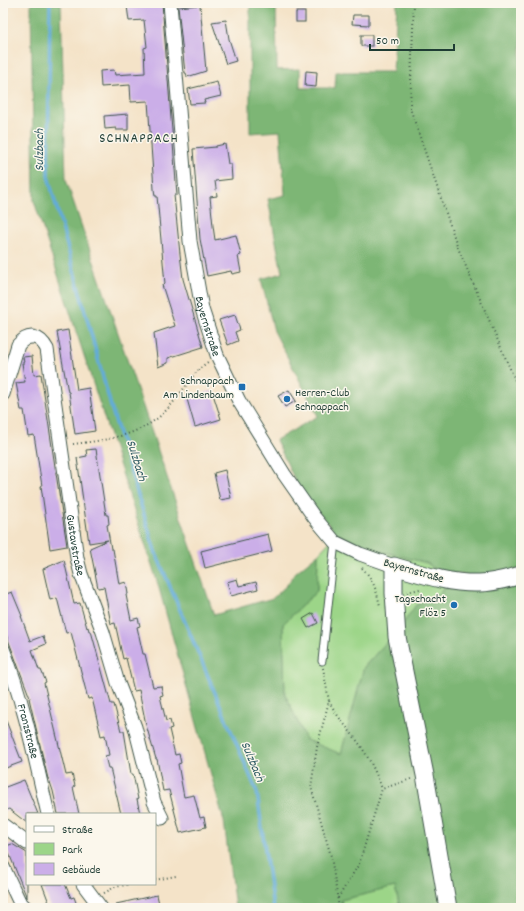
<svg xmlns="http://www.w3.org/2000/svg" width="524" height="911" viewBox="0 0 524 911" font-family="Dekko,sans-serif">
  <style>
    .green { fill: #9cd588; stroke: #5e895e }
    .forest { fill: #7db674; stroke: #4e7a54 }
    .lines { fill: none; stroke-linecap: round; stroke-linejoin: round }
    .stream { stroke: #62acda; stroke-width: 3.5 }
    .building { fill: #cbaee8 }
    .service-casing { stroke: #3f564a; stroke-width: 9 }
    .minor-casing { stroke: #3f564a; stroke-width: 15 }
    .tertiary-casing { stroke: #3f564a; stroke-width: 19 }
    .path { stroke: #3f564a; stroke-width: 2; stroke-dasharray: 1 3; stroke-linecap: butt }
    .service { stroke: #fff; stroke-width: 7 }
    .minor { stroke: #fff; stroke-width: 13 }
    .tertiary { stroke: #fff; stroke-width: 17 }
    .poi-dot { fill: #1f6fb2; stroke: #fbf7ec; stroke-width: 1.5 }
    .labels { text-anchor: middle; stroke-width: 3; stroke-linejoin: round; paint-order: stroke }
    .street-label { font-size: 12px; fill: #1f3d34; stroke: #fbf7ec }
    .poi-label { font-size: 12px; fill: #1f3d34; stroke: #fbf7ec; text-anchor: end }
    .water-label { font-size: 13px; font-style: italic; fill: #335e66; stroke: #fbf7ec }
    .quarter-label { font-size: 14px; letter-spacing: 1px; fill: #1f3d34; stroke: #fbf7ec }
  </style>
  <rect width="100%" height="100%" fill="#fbf7ec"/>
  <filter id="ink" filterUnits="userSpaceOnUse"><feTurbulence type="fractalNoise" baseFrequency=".025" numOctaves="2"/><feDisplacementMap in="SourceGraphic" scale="8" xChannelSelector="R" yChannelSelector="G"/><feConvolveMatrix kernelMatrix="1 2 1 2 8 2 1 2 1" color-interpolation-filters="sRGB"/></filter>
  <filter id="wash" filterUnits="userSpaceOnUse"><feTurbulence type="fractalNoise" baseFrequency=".012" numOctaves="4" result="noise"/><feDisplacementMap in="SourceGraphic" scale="16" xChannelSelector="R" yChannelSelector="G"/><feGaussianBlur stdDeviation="0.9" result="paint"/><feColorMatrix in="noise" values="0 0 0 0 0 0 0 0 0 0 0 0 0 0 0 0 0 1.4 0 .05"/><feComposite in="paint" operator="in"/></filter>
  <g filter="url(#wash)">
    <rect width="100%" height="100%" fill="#f4e3c8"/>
    <g class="green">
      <polygon points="337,534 369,548 427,563 437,571 445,588 433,598 416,605 402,625 364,667 341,754 306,740 285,694 283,624 317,591 318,554"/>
      <polygon points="395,887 400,908 343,908 341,900"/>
    </g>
    <g class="forest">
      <polygon points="31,3 61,3 66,180 214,615 273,598 287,585 295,573 318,554 317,591 283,624 285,694 306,740 341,754 364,667 402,625 416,605 433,598 445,588 521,582 521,908 400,908 395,887 341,900 343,908 235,908 224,821 157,581 34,201"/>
      <polygon points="250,3 276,3 277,70 300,69 300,88 335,88 336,72 393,72 397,3 521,3 521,569 480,577 437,571 427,563 369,548 337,534 301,493 276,440 318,416 274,331 261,279 282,273 268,199 285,195 280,131 250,133"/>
    </g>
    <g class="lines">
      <polyline class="stream" points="50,3 48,176 112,410 155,551 257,792 273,908"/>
    </g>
    <g id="blocks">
      <g class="building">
        <polygon points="143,3 162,3 177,195 174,195 180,254 183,279 203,347 168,358 168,363 158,367 154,333 175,326 162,285 165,284 157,196 155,196 154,189 148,101 131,102 130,85 101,87 100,71 114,70 115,75 145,73 144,48 147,47 144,20 129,21 127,6 143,4"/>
        <polygon points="200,5 206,71 187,77 186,73 185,73 178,7"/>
        <rect x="296" y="12" width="9" height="10"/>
        <polygon points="353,15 369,15 369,25 352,24"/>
        <polygon points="226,20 229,39 236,61 226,64 212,22"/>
        <rect x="361" y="35" width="11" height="11"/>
        <polygon points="306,71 317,72 316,87 305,86"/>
        <polygon points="217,82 221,96 204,100 205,103 190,104 188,89"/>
        <polygon points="128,114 128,130 116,130 116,128 105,129 104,116"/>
        <polygon points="225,144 228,164 231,164 232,179 215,181 217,196 210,197 213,226 215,240 236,235 241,255 238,256 241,272 232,274 231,271 207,276 200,239 193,149 216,147 216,146"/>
        <polygon points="235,315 240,330 235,332 238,341 228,345 219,320"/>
        <polygon points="68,330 77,390 89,388 95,431 75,434 69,392 68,392 57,332"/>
        <polygon points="32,356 34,375 41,374 67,546 50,549 41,486 42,486 34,435 28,436 24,410 21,410 16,383 25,382 22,363 24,363 23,357"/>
        <polygon points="289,390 296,401 285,407 278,396"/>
        <polygon points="212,391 221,419 195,427 187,399"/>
        <polygon points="96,449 106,515 108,515 109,524 107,525 111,549 113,549 119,584 126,582 128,594 126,595 131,620 138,618 140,626 137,627 143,654 145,654 153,687 161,686 163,695 160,696 166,721 170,720 172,728 169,729 175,755 179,754 181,763 178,764 184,797 194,795 200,818 204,817 206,827 180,833 169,790 163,791 157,759 156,759 146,725 139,690 134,691 126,658 123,659 115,623 111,624 104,587 98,588 90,548 108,540 89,543 77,458 87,456 86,450"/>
        <polygon points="225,470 231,498 220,500 214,473"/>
        <polygon points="268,534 272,551 205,568 201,551"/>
        <polygon points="64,560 74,604 80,603 87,628 88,627 89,631 91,631 111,704 114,704 121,731 124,731 131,774 133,774 138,799 137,799 140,814 121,814 110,768 108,768 105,756 109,755 105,735 101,736 92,698 88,699 71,632 66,633 57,598 50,600 43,569"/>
        <polygon points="237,579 239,586 256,582 258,589 231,596 227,582"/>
        <polygon points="12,592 22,616 21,616 30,641 43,636 46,644 32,650 39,670 41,670 46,682 44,683 66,775 72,774 75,786 73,787 79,814 58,814 53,791 49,779 48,779 32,711 29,698 30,698 3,626 3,595"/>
        <polygon points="313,613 318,623 308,628 303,619"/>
        <polygon points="3,713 22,762 3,769"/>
        <polygon points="24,780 38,814 27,814 27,823 9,809 3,811 3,788"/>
        <polygon points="12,844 27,853 27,898 6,846"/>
        <polygon points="42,884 65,884 71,898 74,897 78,908 51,908"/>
        <polygon points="157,895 160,908 116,908 116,904"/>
      </g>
    </g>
  </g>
  <g filter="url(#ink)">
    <use href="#blocks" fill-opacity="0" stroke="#3f564a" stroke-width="1"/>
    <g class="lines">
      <g class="service-casing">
        <polyline id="service" points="322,661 335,542"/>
      </g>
      <g class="minor-casing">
        <g id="minor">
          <path id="s1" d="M170 3 190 241 202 309 217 355 239 401 284 474 314 517 324 529 335 542 360 554 394 566"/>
          <path id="s2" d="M3 394 18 345C29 332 40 336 47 349L77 558 81 574 103 632 118 683 135 727 154 802 162 818"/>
          <path id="s3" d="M3 649C24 702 35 758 48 814"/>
          <polyline points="3,825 27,843"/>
          <polyline points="3,867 19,901 26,908"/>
          <polyline points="83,884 101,908"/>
        </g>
      </g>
      <g class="tertiary-casing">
        <path id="tertiary" d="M448 908 425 775 397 637 394 593V566C421 574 450 584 479 583 493 583 507 579 521 575"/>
      </g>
      <g class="path">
        <polyline points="414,3 410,108 458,248 521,394"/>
        <path d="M73 444C109 440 146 435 170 406 183 392 192 373 208 362"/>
        <path d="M362 568C373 578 377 592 380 606"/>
        <polyline points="407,592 420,589"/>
        <polyline points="323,668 329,701 317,747 311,787 331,856 339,908"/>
        <path d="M329 701C337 717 348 728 358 742 368 756 376 772 382 789"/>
        <polyline points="155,880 176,876"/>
        <polyline points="104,893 115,887 131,884"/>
        <polyline points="338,898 359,864 382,789 411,779"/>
      </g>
      <use href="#service" class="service"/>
      <use href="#minor" class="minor"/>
      <use href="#tertiary" class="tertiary"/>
    </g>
  </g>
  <g class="poi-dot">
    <rect x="238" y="383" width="8" height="8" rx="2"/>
    <circle cx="287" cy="399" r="4"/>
    <circle cx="454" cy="605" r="4"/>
  </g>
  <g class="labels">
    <g class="street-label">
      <text dy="4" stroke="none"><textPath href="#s1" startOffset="326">Bayernstraße</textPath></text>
      <text dy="4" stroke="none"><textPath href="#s2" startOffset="286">Gustavstraße</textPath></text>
      <text transform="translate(414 570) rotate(16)" y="4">Bayernstraße</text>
      <text dy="4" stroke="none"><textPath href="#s3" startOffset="86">Franzstraße</textPath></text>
    </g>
    <g class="poi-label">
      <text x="234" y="384">Schnappach<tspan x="234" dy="14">Am Lindenbaum</tspan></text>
      <text x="295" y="396" text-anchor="start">Herren-Club<tspan x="295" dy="14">Schnappach</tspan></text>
      <text x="446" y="602">Tagschacht<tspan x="446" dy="14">Flöz 5</tspan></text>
    </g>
    <g class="water-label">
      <text transform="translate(38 150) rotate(-90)" y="5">Sulzbach</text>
      <text transform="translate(138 460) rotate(73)" y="5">Sulzbach</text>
      <text transform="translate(254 761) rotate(67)" y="5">Sulzbach</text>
    </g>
    <g class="quarter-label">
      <text x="139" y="142">SCHNAPPACH</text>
    </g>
  </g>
  <rect width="524" height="911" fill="none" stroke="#fbf7ec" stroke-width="16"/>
  <rect x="26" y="813" width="130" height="72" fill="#fbf7ec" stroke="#a3ada2"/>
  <rect x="34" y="826" width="20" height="6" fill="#ffffff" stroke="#a3ada2"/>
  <text x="62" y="833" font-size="12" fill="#1f3d34">Straße</text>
  <rect x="34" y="843" width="20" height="12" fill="#9cd588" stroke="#a3ada2"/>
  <text x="62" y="853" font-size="12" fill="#1f3d34">Park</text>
  <rect x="34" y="863" width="20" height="12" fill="#cbaee8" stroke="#a3ada2"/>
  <text x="62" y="873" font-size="12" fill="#1f3d34">Gebäude</text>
  <path d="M370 44v6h84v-6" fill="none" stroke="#1f3d34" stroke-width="2"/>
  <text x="376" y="44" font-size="12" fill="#1f3d34" stroke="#fbf7ec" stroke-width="3" paint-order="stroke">50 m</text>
</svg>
